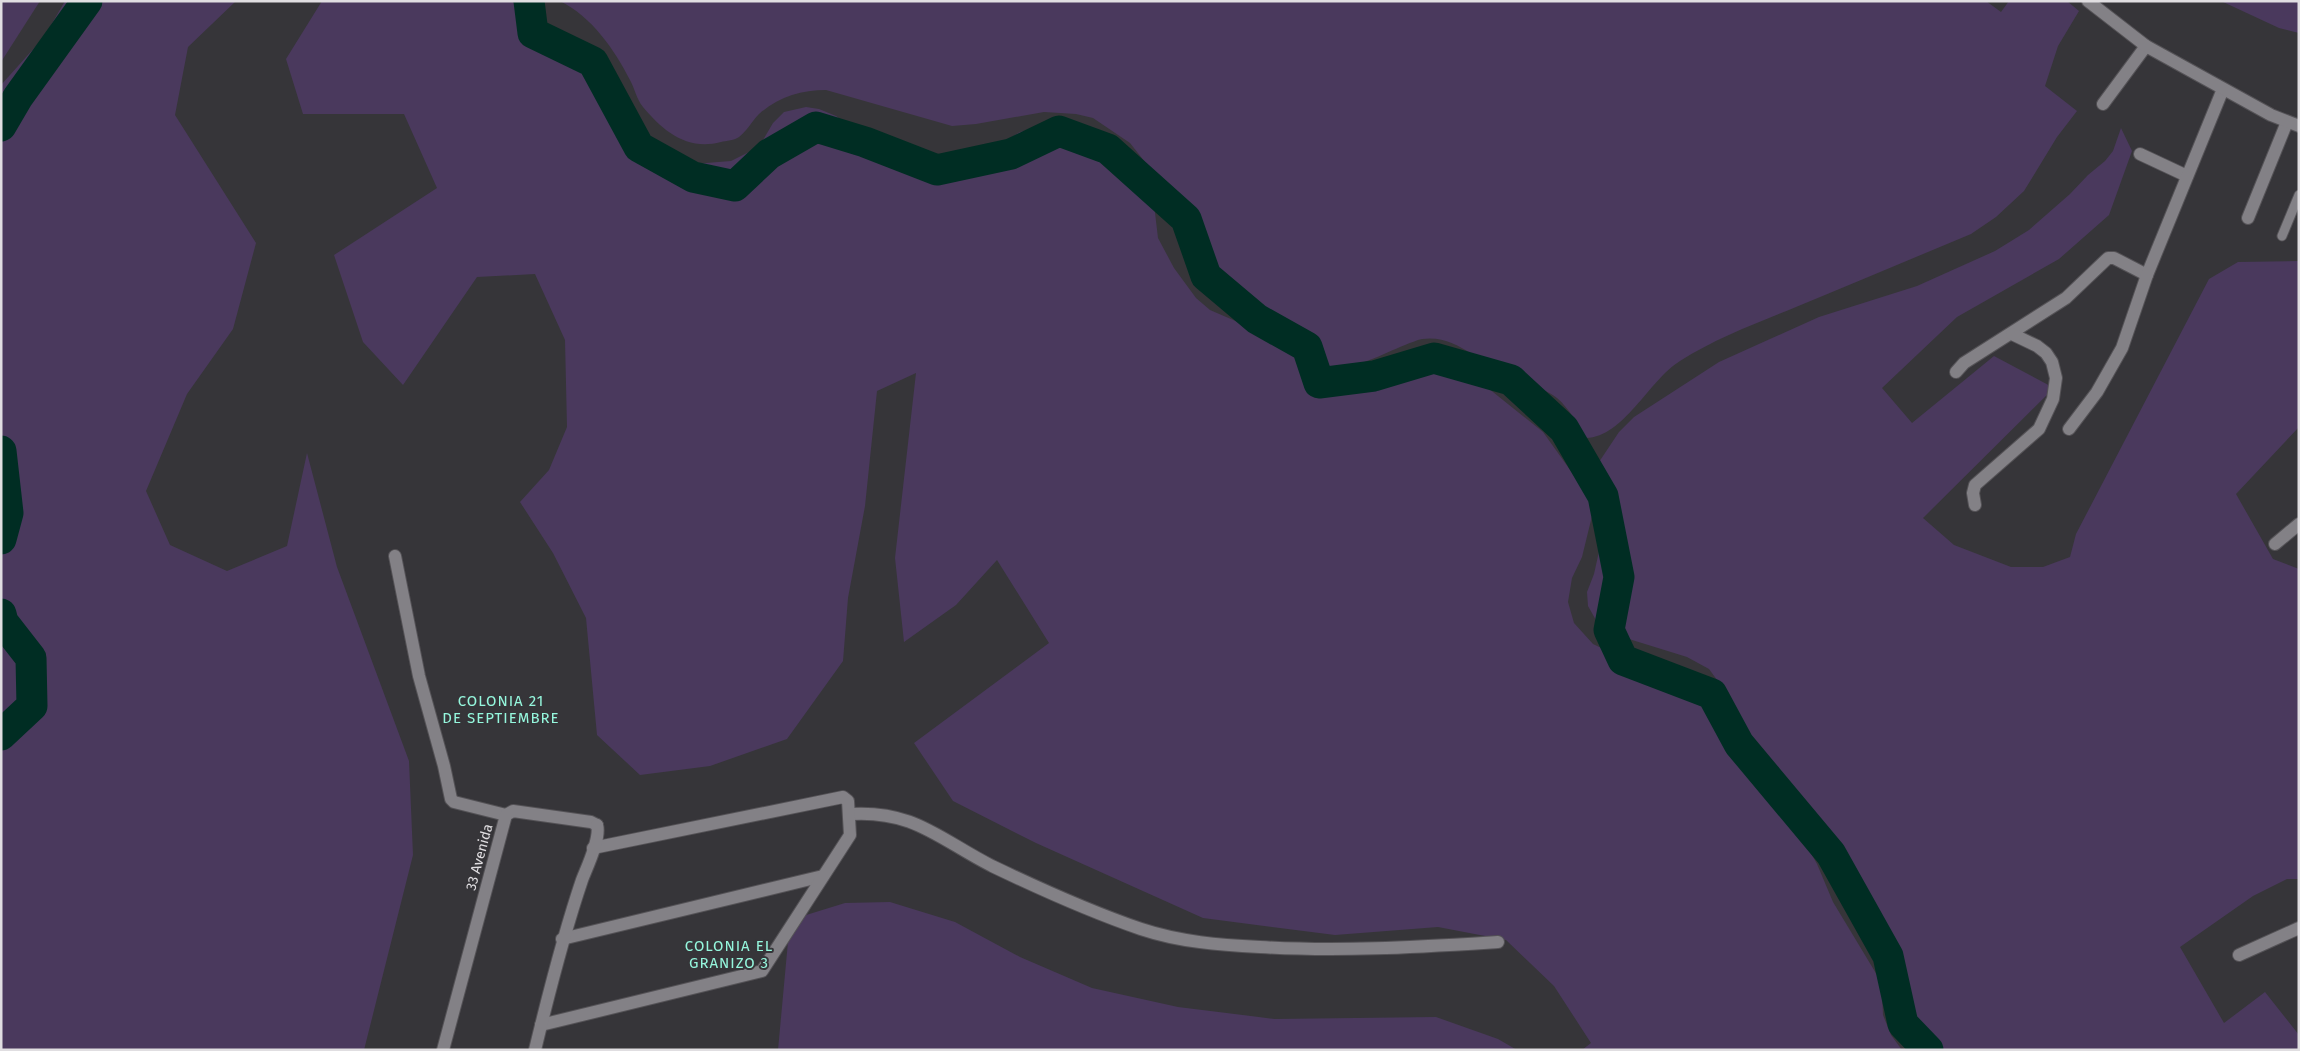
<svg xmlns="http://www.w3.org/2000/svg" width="2300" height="1051" viewBox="0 0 2300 1051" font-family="'Fira Sans',sans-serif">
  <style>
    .green { fill: #4a395d }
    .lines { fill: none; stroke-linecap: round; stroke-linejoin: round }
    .river { stroke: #002d23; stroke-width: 31 }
    .lane-casing { stroke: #545256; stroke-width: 11 }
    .street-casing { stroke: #545256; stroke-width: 14 }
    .secondary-casing { stroke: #545256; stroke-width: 14 }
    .lane { stroke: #838186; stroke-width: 9 }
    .street { stroke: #838186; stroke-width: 12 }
    .secondary { stroke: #838186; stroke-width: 12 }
    .labels { text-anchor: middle; stroke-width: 4; stroke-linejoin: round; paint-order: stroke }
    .street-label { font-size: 14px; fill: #e0dee1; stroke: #363539 }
    .neighbourhood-label { font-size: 15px; letter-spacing: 1px; fill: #95f7dd; stroke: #363539 }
  </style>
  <rect width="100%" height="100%" fill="#363539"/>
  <g class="green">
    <polygon points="1,1 40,1 1,62"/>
    <polygon points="65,1 236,1 188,47 175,115 256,243 233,329 187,394 146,491 170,545 227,571 287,546 307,453 337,567 409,761 413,855 364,1050 1,1050 1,85 44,37"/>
    <polygon points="322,1 512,1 520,10 570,46 583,61 609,122 643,156 668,163 694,164 731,161 759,147 773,123 784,112 806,107 819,109 836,116 885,154 908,168 943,166 968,159 994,147 1020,132 1036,128 1052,131 1077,130 1121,155 1144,179 1153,196 1158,238 1174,268 1196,298 1210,310 1254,329 1283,346 1299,362 1310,380 1319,385 1334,384 1408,362 1425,361 1468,372 1543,432 1573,474 1589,492 1593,512 1582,557 1572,578 1568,602 1574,623 1593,644 1622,658 1673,667 1709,700 1747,762 1802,837 1817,864 1833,902 1877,975 1882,994 1883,1015 1891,1035 1902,1050 1582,1050 1591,1043 1554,986 1506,940 1438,927 1335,935 1203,918 1036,843 953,801 914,743 1049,643 997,560 956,605 904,642 895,558 916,373 877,391 865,506 848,598 843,661 787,739 710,766 640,775 597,735 586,618 553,553 520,502 549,470 567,427 565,340 535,274 477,277 403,385 363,342 334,255 437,188 404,114 303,114 286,59"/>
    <path d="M560 1H1986L2001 12 2009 1H2067L2079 11 2058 46 2045 86 2077 111 2057 137 2024 191 1996 217 1971 234C1913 258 1855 283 1796 307 1757 323 1716 338 1680 361 1649 380 1624 437 1586 438 1578 425 1569 408 1557 398 1545 388 1526 385 1511 379 1481 366 1459 334 1422 339 1417 340 1410 343 1405 345 1380 355 1355 370 1328 368L1309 338 1292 322 1215 290 1202 281 1186 252 1179 224 1164 186 1130 143 1093 118 1076 114 1044 112 976 124 952 126 826 90C801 90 778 97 759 114 752 121 747 131 739 137 735 140 726 141 721 142 687 151 663 131 643 107 636 98 635 89 630 80 614 49 592 17 560 1Z"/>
    <polygon points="2221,1 2299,1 2299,33 2279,28"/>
    <polygon points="2121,128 2132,151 2109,215 2059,259 1957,317 1882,388 1912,423 1994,356 2054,388 1923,518 1954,545 2011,567 2043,567 2070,557 2076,534 2209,279 2238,262 2299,261 2299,427 2236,494 2273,559 2299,569 2299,879 2287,879 2253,896 2180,947 2224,1023 2265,992 2299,1035 2299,1050 1923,1050 1914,1030 1913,1010 1892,959 1869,916 1795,798 1742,724 1720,684 1709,669 1687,657 1616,635 1597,622 1588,606 1587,592 1594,574 1602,538 1599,462 1619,432 1634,417 1719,362 1819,317 1917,286 1995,251 2029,230 2070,194 2088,175 2105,161 2113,151"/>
    <polygon points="890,902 955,922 1020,957 1092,988 1178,1007 1275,1019 1436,1017 1498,1039 1517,1050 778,1050 790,920 845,903"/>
  </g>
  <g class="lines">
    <g class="river">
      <polyline points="529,1 533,33 593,62 639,147 693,177 735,186 769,154 816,127 865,142 937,170 1011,154 1059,131 1108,149 1186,219 1206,276 1257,319 1307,347 1319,383 1374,376 1434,358 1511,380 1564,429 1603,496 1619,577 1609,630 1623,660 1712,694 1739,744 1831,854 1888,956 1903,1024 1928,1050"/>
      <polyline points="1,126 18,97 87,1"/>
      <polyline points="1,451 8,513 1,539"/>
      <polyline points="1,614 3,622 31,658 32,706 1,735"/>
    </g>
    <g class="lane-casing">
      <polyline id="lane" points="2282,236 2299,195"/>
    </g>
    <g class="street-casing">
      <g id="street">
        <polyline points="2103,104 2146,46"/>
        <polyline points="2140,154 2187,176"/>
        <polyline points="2248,218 2287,122"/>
        <polyline points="1956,372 1964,363 2066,298 2108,258 2114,258 2147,275"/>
        <polyline points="2069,429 2097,392 2122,348 2147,275 2223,89"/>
        <polyline points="1975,505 1973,493 1975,485 2039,429 2053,399 2056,378 2052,362 2046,353 2037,346 2012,334"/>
        <polyline points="2275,544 2299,524"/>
        <polyline points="395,556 419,676 444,766 451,799 454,802 506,815"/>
        <path d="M850 814C914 810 939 839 992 866 1040 889 1091 912 1141 929 1180 942 1220 945 1260 947 1341 952 1417 947 1498 942"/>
        <polyline points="562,939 823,876"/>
        <polyline points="2239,955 2299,928"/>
        <polyline points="541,1025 762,971 850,835 848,801 843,797 593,848"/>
        <polyline points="443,1050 506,815 513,811 591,822 597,825"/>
      </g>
    </g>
    <g class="secondary-casing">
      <g id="secondary">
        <polyline points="2088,1 2146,46 2271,115 2299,126"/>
        <path d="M535 1050C549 992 563 936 582 880 587 867 601 838 597 825"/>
      </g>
    </g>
    <use href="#lane" class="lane"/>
    <use href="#street" class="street"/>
    <use href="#secondary" class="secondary"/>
  </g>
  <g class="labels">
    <g class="street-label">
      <text transform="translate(479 857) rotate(-75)" y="5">33 Avenida</text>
    </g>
    <g class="neighbourhood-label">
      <text x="501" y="706">COLONIA 21<tspan x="501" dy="17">DE SEPTIEMBRE</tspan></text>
      <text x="729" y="951">COLONIA EL<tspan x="729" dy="17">GRANIZO 3</tspan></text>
    </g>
  </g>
  <rect width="2300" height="1051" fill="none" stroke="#e0dee1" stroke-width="5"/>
</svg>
